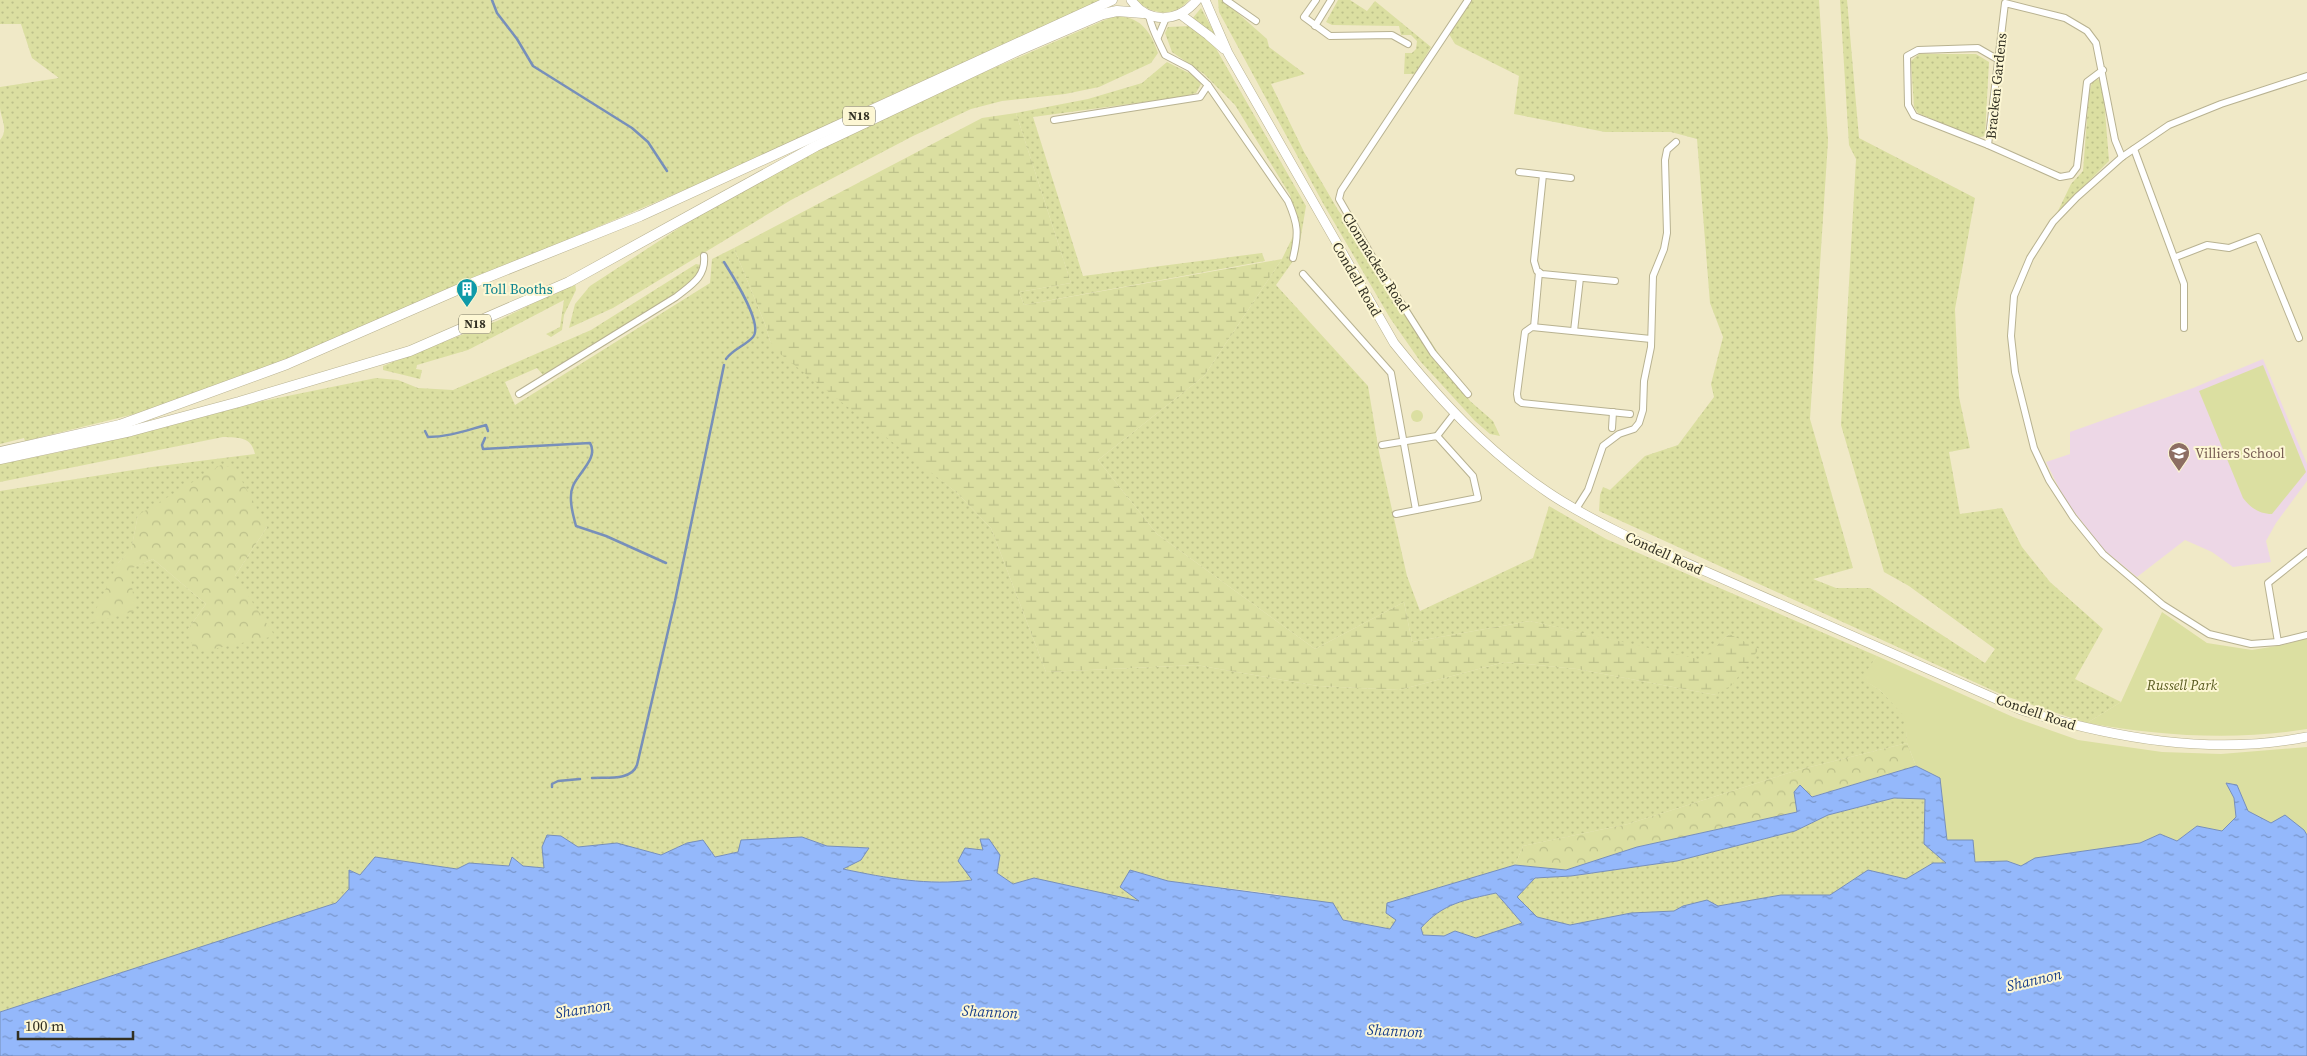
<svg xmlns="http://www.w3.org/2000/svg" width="2307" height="1056" viewBox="0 0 2307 1056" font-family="'Source Serif 4',serif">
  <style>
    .education { fill: #edd7e6 }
    .grass { fill: url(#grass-dots); fill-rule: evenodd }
    .forest { fill: url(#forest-crowns) }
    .wetland { fill: url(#wetland-marsh) }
    .park { fill: #dbdfa1 }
    .water { fill: url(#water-ripples); stroke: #778fba; fill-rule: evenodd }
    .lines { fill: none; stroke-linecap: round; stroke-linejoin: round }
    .stream { stroke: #778fba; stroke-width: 2.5 }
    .minor-casing { stroke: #b8b291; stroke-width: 8 }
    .secondary-casing { stroke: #b8b291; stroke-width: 10 }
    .trunk-casing { stroke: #b8b291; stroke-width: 11 }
    .minor { stroke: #fff; stroke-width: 6 }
    .secondary { stroke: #fff; stroke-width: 9 }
    .trunk { stroke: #fff; stroke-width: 10 }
    .labels { text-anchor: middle; stroke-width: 4; stroke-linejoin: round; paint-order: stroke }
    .shield { fill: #fdf7d4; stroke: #6f6c58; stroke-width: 1 }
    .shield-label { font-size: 12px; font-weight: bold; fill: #323023 }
    .street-label { font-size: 14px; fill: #323023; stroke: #fdf7d4 }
    .culture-label { font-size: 14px; fill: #0d838f; stroke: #fdf7d4; text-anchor: start }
    .education-label { font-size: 14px; fill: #785e54; stroke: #fdf7d4; text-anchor: start }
    .park-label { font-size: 14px; font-style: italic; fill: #5a5c21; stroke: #fdf7d4 }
    .water-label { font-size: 15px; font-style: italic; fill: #193f8b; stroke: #fdf7d4 }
  </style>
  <defs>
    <pattern id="grass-dots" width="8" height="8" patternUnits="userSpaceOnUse" patternTransform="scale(1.25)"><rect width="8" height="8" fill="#dbdfa1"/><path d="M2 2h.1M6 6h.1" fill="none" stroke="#bcc08a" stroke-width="1.8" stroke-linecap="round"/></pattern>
    <pattern id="forest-crowns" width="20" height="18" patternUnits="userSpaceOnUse" patternTransform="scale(1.25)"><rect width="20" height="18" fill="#dbdfa1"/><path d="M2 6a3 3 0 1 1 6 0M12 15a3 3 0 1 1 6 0" fill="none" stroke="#bcc08a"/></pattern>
    <pattern id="wetland-marsh" width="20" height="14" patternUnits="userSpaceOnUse" patternTransform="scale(1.25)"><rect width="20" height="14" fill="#dbdfa1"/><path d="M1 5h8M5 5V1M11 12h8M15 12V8" fill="none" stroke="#bcc08a"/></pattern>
    <pattern id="water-ripples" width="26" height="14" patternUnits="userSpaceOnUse" patternTransform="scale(1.25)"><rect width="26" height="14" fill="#94b8fb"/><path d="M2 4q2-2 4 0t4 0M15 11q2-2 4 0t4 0" fill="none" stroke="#7996cb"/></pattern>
  </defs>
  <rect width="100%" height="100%" fill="#f0e9c7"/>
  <polygon class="education" points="2263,359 2307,464 2307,481 2276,523 2266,541 2271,562 2233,567 2212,552 2185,540 2137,577 2104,550 2065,500 2046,462 2070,454 2070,432 2193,388"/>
  <g class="grass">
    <path d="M0 0H1103L885 98 729 171 290 358 167 406 25 441 24 438 0 444V140C9 130 1 119 0 108 0 101 0 94 0 87L59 78 32 58 21 24H0Z"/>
    <path d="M1136 0H1189C1174 18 1151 15 1136 0Z"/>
    <polygon points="1218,0 1223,0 1267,39 1269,47 1305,74 1271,84 1304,152 1338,210 1402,298 1470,401 1493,421 1500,436 1490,434 1475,421 1420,361 1390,318 1324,205 1219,12"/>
    <polygon points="1338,0 1350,0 1367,11 1375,1 1431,47 1415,74 1404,74 1405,53 1412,53 1416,49 1417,41 1411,35 1401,35 1399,26 1332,25 1326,22"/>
    <polygon points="1472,0 1819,0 1828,141 1810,419 1853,568 1813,579 1836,588 1870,588 1985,663 1995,649 1909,586 1884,572 1841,425 1856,159 1849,145 1840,0 1847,0 1859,138 1975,198 1955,309 1959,397 1970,448 1949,452 1960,514 2002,508 2022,547 2050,582 2103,629 2075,679 2121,702 2087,723 2005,696 1599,511 1600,495 1603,487 1610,490 1645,456 1678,445 1714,397 1711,384 1723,337 1710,303 1697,139 1671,132 1605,132 1514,114 1519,76 1455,44 1449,34"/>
    <polygon points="1201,8 1215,34 1192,19"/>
    <path d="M1114 16C1140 16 1150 30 1158 53L1151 63 1099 87 1065 94 1002 101 971 109 913 136 791 200 613 308 569 328 575 304 590 286 699 215 769 175 920 100Z"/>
    <path d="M1190 26 1210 38 1306 206 1298 254 1276 285 1368 386 1379 452 1407 576 1420 611 1533 558 1549 506 1606 539 1877 656 1862 679 1880 690 1906 717 1907 743 1798 770 1628 824 1523 846 1515 865 1387 903 1396 920 1391 929 1343 920 1277 894 1168 881 1130 870 1141 902 1034 878 1013 884 997 873 1000 855 983 850 974 851 972 880C928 885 885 878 842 869L861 860 869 848 827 846 802 837 715 857 687 843 661 855 617 843 578 847 560 836 542 847 545 868 523 866 512 858 510 866 469 863 457 869 375 857 360 875 349 870V889L336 903 0 1012V491L152 467 255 454C251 436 239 438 223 437L0 482V464L75 449 258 402 376 378 398 380 418 388 453 390 591 330 696 264 701 265 697 277 671 297 543 375 537 368 505 382 515 405 710 283 712 259 734 248 765 324 770 341 956 492 991 528 1046 672 1196 665 1318 686 1399 690 1505 662 1577 669 1716 695 1729 634 1702 661 1530 621 1412 642 1404 602 1315 649 1157 534 1098 460 1204 376 1282 259 1299 224 1290 195 1235 105 1204 74 1172 52 1165 33 1168 27ZM138 515 267 527 235 576 188 629 206 604 153 559 129 569 118 563 131 551Z"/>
    <polygon points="1919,54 1976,54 1989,62 1985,136 1977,138 1918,113 1914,107 1911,61"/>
    <polygon points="1167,62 1193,75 1201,84 1196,93 1181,97 1033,117 1083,276 1262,253 1265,261 1024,305 1019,292 1071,283 1016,113 1088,99 1142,83"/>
    <polygon points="2096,79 2101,80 2103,86 2109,161 2057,213 2071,184 2083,171 2089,93 2092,82"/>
    <polygon points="575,283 576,290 564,315 562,330 551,337 546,334 560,327 564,300 468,350 417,365 416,369 422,370 420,379 383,370 383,366 497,321"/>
    <polygon points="1894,798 1925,798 1924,844 1946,863 1933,864 1906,879 1868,870 1830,895 1781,895 1718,906 1683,906 1674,911 1631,913 1570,926 1537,917 1517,897 1535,878 1571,876 1677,861 1795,831 1828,815"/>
    <path d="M1496 893 1522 923 1476 938 1455 931 1444 936H1423L1421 928C1443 903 1465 900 1496 893Z"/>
  </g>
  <g class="forest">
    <polygon points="221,465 235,468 267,527 235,576 275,636 194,653 188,629 206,604 153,559 130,569 135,611 89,624 118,563 131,550 138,515"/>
    <polygon points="1907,743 1916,766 1811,797 1794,792 1797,812 1637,847 1566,870 1515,865 1523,846 1628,824 1798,770"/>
  </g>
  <polygon class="wetland" points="1016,113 1071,283 1019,292 1024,305 1282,259 1204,376 1098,460 1157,534 1315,649 1404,602 1412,642 1530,621 1702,660 1729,634 1759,649 1732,685 1716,695 1577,669 1505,662 1399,690 1318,686 1196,665 1046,672 991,528 956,492 779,353 770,341 765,324 734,248 982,118"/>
  <g class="park">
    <path d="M2263 365 2306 472 2272 514C2259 514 2251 508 2243 498L2199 391Z"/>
    <circle cx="1417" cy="416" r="6"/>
    <path d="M2162 612 2207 643 2252 650 2283 645 2307 638V729C2234 741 2160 736 2087 723L2121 702Z"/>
    <polygon points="1877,656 2013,717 2078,740 2162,752 2221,754 2307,747 2307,835 2304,830 2271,823 2248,811 2237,785 2226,783 2234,798 2236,817 2222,831 2197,826 2177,841 2160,834 2140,843 2035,858 2021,866 2007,861 1975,862 1947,840 1940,778 1916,766 1907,743 1905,717 1880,690 1861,679"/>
  </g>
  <path class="water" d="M1916 766 1940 778 1947 840H1973L1975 862 2007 861 2021 866 2035 858 2140 843 2160 834 2177 841 2197 826 2222 831 2236 817 2234 798 2226 783 2237 785 2248 811 2271 823 2285 815 2304 830 2307 835V1056H0V1012L336 903 349 889V870L360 875 375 857 457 869 469 863 509 866 512 857 523 866 544 868 542 847 547 835 561 836 578 847 617 843 661 855 687 843 703 840 715 857 738 852 741 840 802 837 827 846 869 848 861 860 843 869C886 878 929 886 972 880L958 861 965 848 983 850 980 839H989L1000 855 997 873 1013 884 1034 878 1139 901 1120 887 1130 870 1168 881 1333 903 1343 920 1390 929 1396 920 1386 913 1387 903 1515 865 1566 870 1637 847 1797 812 1794 792 1800 785 1812 797ZM1894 798 1925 799 1924 844 1946 863H1933L1906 879 1868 870 1830 895H1781L1718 906 1707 900 1683 906 1674 911 1631 913 1570 925 1537 917 1517 897 1535 878 1571 876 1677 861 1795 831 1828 815ZM1496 893 1522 923 1476 938 1455 931 1444 936 1423 935 1421 928C1443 903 1465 900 1496 893Z"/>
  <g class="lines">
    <g class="stream">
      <polyline points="492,0 497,13 517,39 533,66 632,128 648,142 667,171"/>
      <path d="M724 262C732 275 764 324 753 337 745 346 733 349 726 359"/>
      <path d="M425 431 428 437C449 437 467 430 486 425L488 431"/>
      <path d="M485 438 482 445 483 449 590 443C599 458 578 473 573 486 568 497 573 515 576 526L606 536 666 563"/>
      <path d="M592 778C607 777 631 781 637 765L675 601 724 365"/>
      <polyline points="552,787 552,784 558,781 580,779"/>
    </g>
    <g class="minor-casing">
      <g id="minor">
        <polyline points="1226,0 1256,21"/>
        <polyline points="1316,0 1304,17 1330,36 1392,35 1408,44"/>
        <polyline points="1468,0 1341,191 1339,199 1377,265 1433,353 1468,394"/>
        <path d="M1149 16C1152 30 1159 42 1165 55L1190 68 1208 85 1288 201C1298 224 1299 233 1293 258"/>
        <polyline points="1315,26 1331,0"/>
        <polyline points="1158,37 1166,18"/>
        <polyline points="2103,70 2087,82 2077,167 2071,175 2060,177 1988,145 2005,3 2065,18 2087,31 2096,43 2115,140 2122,157"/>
        <polyline points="2307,76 2221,104 2169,125 2122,157 2077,197 2053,222 2030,258 2014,296 2011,336 2015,372 2034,448 2049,480 2073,517 2103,554 2163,605 2209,634 2251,644 2278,642 2307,635"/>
        <polyline points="1054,120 1200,97 1208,85"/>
        <polyline points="1988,145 1914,116 1908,105 1907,56 1918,50 1978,48 1997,59"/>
        <polyline points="2134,149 2184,284 2184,328"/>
        <polyline points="1519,172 1571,178"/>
        <polyline points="1543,175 1534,261 1537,271 1542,274 1615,281"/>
        <polyline points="2176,257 2207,245 2229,248 2258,237 2299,338"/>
        <polyline points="1303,274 1391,373 1416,510"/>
        <polyline points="1534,327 1539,272"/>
        <polyline points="1574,331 1580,278"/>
        <path d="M519 394 676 297C691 285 706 277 704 256"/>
        <polyline points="1630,414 1522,403 1518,400 1517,394 1525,332 1532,327 1651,339"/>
        <polyline points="1612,428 1613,412"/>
        <polyline points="1437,436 1454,414"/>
        <polyline points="1382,445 1437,436 1473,476 1478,498 1396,514"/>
        <polyline points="1576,509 1588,490 1603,446 1619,434 1634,429 1639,423 1643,410 1644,381 1651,347 1653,276 1664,249 1667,233 1665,160 1667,150 1676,142"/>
        <polyline points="2278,642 2268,583 2307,552"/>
      </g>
    </g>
    <g class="secondary-casing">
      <g id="secondary">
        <path d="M1131 0C1148 24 1178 23 1197 0"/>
        <path d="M1205 0 1228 53 1394 343C1439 399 1486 450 1546 491 1573 510 1603 524 1632 539L2021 710C2113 738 2211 756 2307 737"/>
        <polyline points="1180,14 1208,35 1224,49"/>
      </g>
    </g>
    <g class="trunk-casing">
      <g id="trunk">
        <polyline points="0,452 120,425 287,364 473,283 640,216 1112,0"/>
        <polyline points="0,459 131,431 239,402 410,351 569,282 816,146 1017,51 1103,14 1117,11 1143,13"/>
      </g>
    </g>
    <use href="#minor" class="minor"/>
    <use href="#secondary" class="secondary"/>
    <use href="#trunk" class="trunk"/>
  </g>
  <defs>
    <g id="building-pin" transform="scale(1.125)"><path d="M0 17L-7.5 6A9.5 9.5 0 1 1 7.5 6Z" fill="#0f9aa8" stroke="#fdf7d4"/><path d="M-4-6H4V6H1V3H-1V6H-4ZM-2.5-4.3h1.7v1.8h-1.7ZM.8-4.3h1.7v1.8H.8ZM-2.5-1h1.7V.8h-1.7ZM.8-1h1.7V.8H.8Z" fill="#fff"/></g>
    <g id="school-pin" transform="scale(1.125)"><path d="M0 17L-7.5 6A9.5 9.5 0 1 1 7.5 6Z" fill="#8d6e63" stroke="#fdf7d4"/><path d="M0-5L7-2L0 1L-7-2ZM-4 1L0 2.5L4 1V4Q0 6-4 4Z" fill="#fff"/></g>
  </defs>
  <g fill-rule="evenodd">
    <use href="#building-pin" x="467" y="289"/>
    <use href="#school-pin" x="2179" y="453"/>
  </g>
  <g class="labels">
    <g class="shield">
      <rect x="843" y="106.5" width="32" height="19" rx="4"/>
      <rect x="459" y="314.5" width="32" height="19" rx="4"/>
    </g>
    <g class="shield-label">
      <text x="859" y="120">N18</text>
      <text x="475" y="328">N18</text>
    </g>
    <g class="street-label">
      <text transform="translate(1996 86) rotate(-84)" y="5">Bracken Gardens</text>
      <text transform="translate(1376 262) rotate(58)" y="5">Clonmacken Road</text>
      <text transform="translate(1357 279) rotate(60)" y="5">Condell Road</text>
      <text transform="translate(1664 553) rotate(25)" y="5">Condell Road</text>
      <text transform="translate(2036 712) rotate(19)" y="5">Condell Road</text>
    </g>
    <g class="culture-label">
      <text x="483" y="294">Toll Booths</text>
    </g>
    <g class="education-label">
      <text x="2195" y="458">Villiers School</text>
    </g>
    <g class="park-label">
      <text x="2182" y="690">Russell Park</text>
    </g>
    <g class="water-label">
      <text transform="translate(2034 980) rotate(-13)" y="5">Shannon</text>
      <text transform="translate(583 1009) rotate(-9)" y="5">Shannon</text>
      <text transform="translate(990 1012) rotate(3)" y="5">Shannon</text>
      <text transform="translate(1395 1031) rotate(3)" y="5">Shannon</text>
    </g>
  </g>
  <path d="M18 1031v8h115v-8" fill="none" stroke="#323023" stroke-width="2.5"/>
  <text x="25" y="1031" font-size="15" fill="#323023" stroke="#fdf7d4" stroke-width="4" paint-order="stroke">100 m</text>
</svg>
